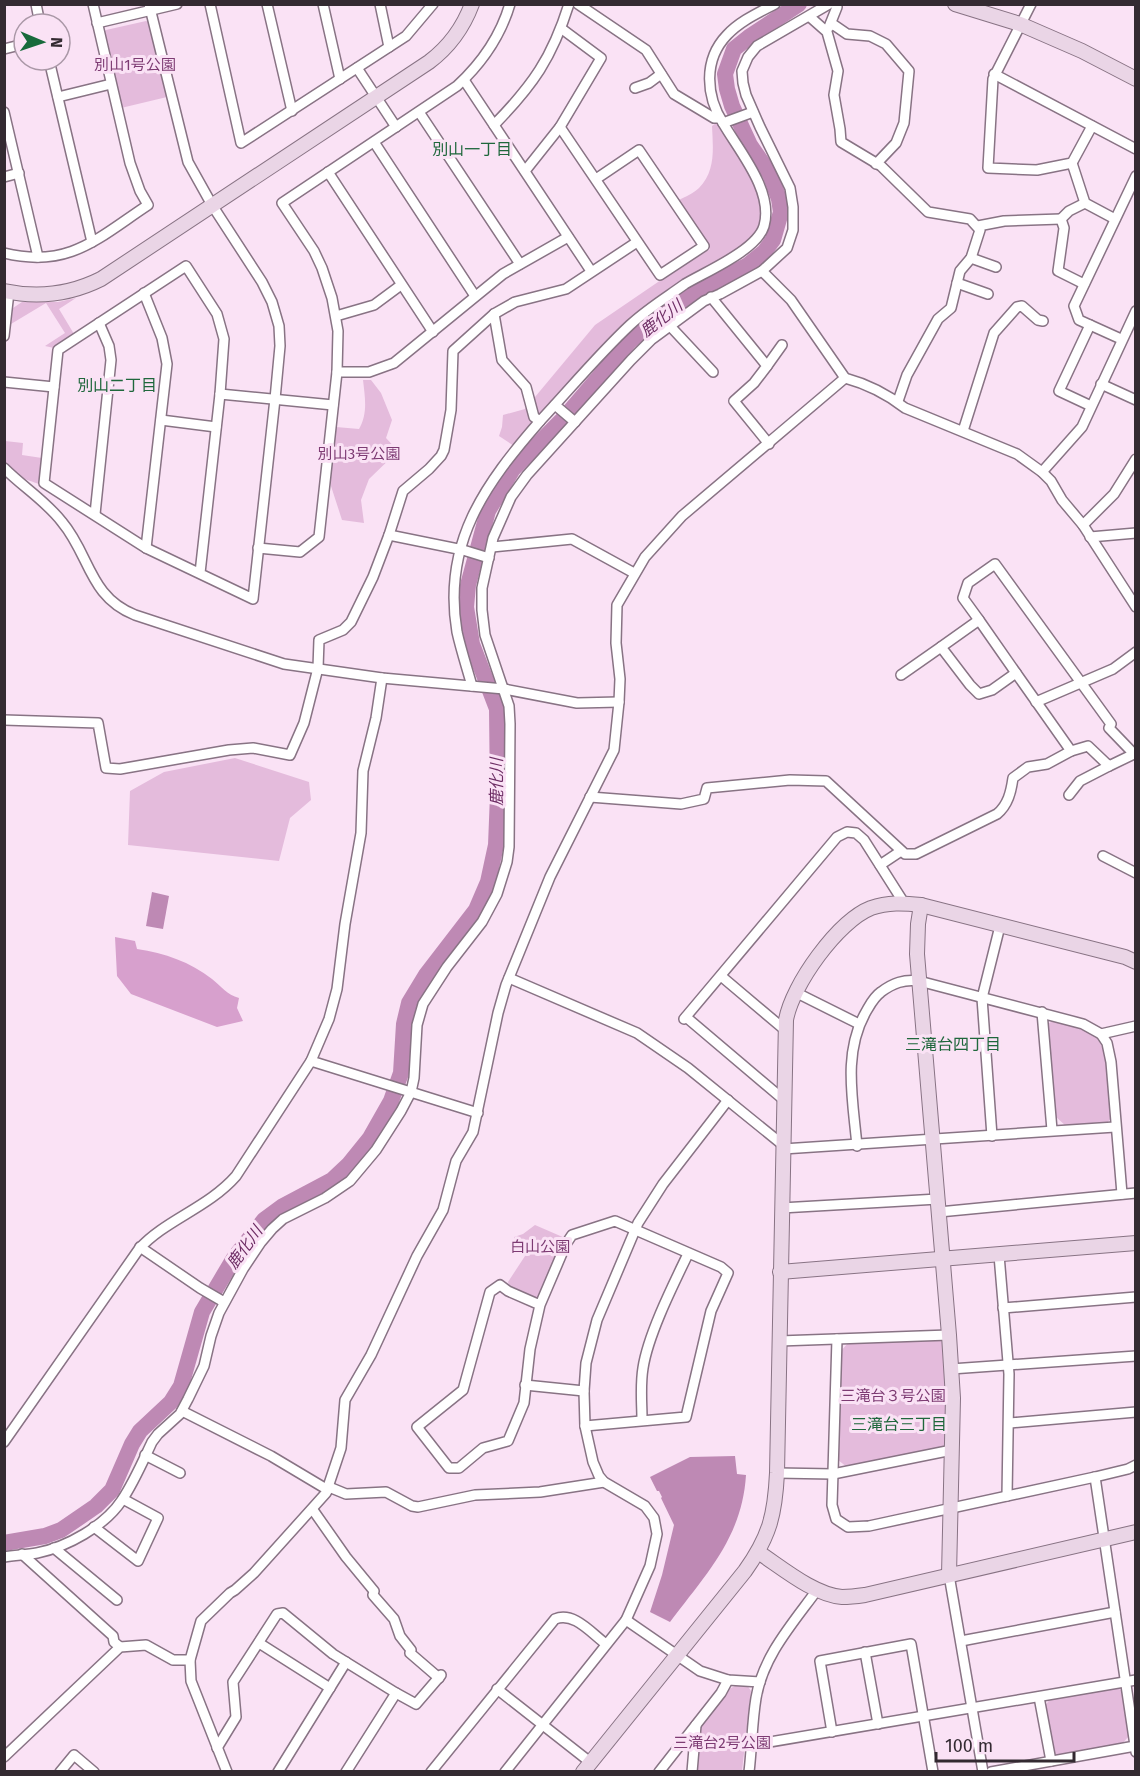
<svg xmlns="http://www.w3.org/2000/svg" width="1140" height="1776" viewBox="0 0 1140 1776" font-family="'Fira Sans','Noto Sans JP',sans-serif">
  <style>
    .green { fill: #e4bbdc }
    .forest { fill: #d7a0cd }
    .water { fill: #be89b4 }
    .lines { fill: none; stroke-linecap: round; stroke-linejoin: round }
    .river { stroke: #be89b4; stroke-width: 16 }
    .street-casing { stroke: #887384; stroke-width: 12 }
    .secondary-casing { stroke: #887384; stroke-width: 16 }
    .street { stroke: #fff; stroke-width: 9 }
    .secondary { stroke: #ead5e6; stroke-width: 14 }
    .labels { text-anchor: middle; stroke-width: 6; stroke-linejoin: round; paint-order: stroke }
    .park-label { font-size: 15px; fill: #7d3b73; stroke: #fae2f5 }
    .neighbourhood-label { font-size: 16px; fill: #1f673c; stroke: #fae2f5 }
    .water-label { font-size: 16px; font-style: italic; fill: #6d2d64; stroke: #fae2f5 }
  </style>
  <rect width="100%" height="100%" fill="#fae2f5"/>
  <g class="green">
    <polygon points="146,21 149,22 167,97 121,108 103,33 106,30"/>
    <path d="M716 123 723 128 761 191 762 227 739 250 664 296 514 446 499 436 502 427 503 415 525 409 595 325 658 282 710 249 679 200C685 197 694 193 699 188 716 171 713 148 712 126Z"/>
    <polygon points="76,298 59,309 74,334 54,348 45,346 65,333 46,303 11,324 13,308 22,302 58,302"/>
    <path d="M363 380H371L381 393 392 420 386 438 398 451 369 479 361 500 364 523 342 520 330 483 336 427 359 429C368 413 365 398 363 380Z"/>
    <path d="M5 441 23 443 22 455 42 458 39 484C28 480 8 475 5 461 3 455 5 447 5 441Z"/>
    <polygon points="235,758 309,782 311,800 290,818 279,861 128,845 130,791 164,772"/>
    <path d="M1053 1021C1067 1024 1083 1025 1094 1035 1112 1052 1109 1094 1111 1118L1107 1123 1066 1126 1056 1117 1047 1024Z"/>
    <polygon points="535,1225 565,1238 540,1296 535,1298 510,1289 508,1282 525,1256 514,1243 514,1237 523,1234"/>
    <polygon points="939,1339 944,1344 947,1391 947,1441 942,1448 847,1467 838,1460 840,1352 849,1342"/>
    <polygon points="737,1685 747,1685 751,1691 742,1771 696,1772 701,1728 704,1721 729,1689"/>
    <polygon points="1118,1688 1122,1691 1129,1736 1121,1745 1061,1756 1054,1754 1045,1706 1050,1699"/>
  </g>
  <path class="forest" d="M115 937 135 941 137 949C165 953 190 962 212 979 221 986 227 995 239 998L237 1008 243 1021 217 1027 131 994 117 976Z"/>
  <g class="water">
    <polygon points="152,892 169,896 163,929 146,926"/>
    <path d="M735 1456 737 1474 746 1475C742 1538 706 1574 670 1622L650 1612 662 1575 674 1525 661 1498 662 1497 659 1491H657L650 1477 690 1457Z"/>
  </g>
  <g class="lines">
    <polyline class="river" points="4,1543 45,1536 61,1530 96,1506 112,1490 132,1444 140,1431 171,1402 181,1386 202,1312 234,1258 264,1220 283,1206 332,1180 349,1164 370,1138 391,1101 401,1073 404,1024 409,1003 426,975 476,910 488,882 496,845 498,795 497,709 472,644 466,607 468,585 488,511 513,469 564,418 629,342 660,315 694,293 748,265 764,252 773,240 781,212 779,199 770,174 750,145 732,106 727,89 725,74 734,49 749,37 799,4"/>
    <g class="street-casing">
      <g id="street">
        <polyline points="36,4 40,24"/>
        <polyline points="149,4 188,162 212,205 262,282 272,302 279,326 280,346 275,399 253,599 146,548 44,483 58,350 186,266 217,314 224,339 220,394 200,573"/>
        <polyline points="210,4 241,143 406,36 433,4"/>
        <polyline points="267,4 292,111"/>
        <polyline points="323,4 340,79"/>
        <polyline points="380,4 389,47"/>
        <polyline points="578,4 646,50 674,94 714,118 719,118"/>
        <polyline points="1031,4 993,79 988,168 1037,170 1072,163 1092,126"/>
        <polyline points="810,17 827,32 838,71 834,95 840,129 841,142 881,166 928,212 970,219 980,230 971,258 960,271 951,308 938,319 907,375 898,401"/>
        <polyline points="97,23 177,4"/>
        <polyline points="831,23 847,34 870,36 886,44 909,71 904,123 896,143 876,164"/>
        <polyline points="829,27 837,7 836,4"/>
        <polyline points="4,49 24,44"/>
        <polyline points="49,60 92,242"/>
        <polyline points="357,68 396,127"/>
        <polyline points="994,74 1136,149"/>
        <polyline points="464,80 591,271"/>
        <polyline points="635,88 649,83 661,74"/>
        <polyline points="58,97 111,84"/>
        <polyline points="4,112 38,257"/>
        <polyline points="419,112 520,264"/>
        <path d="M753 112 723 123C706 96 703 60 727 35 740 21 758 13 775 4"/>
        <path d="M494 125C533 85 552 58 569 4"/>
        <polyline points="560,127 660,275 704,246 639,150 596,179"/>
        <polyline points="374,142 475,296"/>
        <polyline points="1072,163 1085,203 1115,219"/>
        <polyline points="525,171 560,127 601,58 562,29"/>
        <polyline points="328,172 433,332"/>
        <polyline points="4,177 19,173"/>
        <polyline points="978,226 1004,221 1061,219"/>
        <path d="M4 253C69 269 98 238 148 205L140 191 130 163 93 4"/>
        <polyline points="971,258 996,267"/>
        <path d="M762 271 791 300 845 378C867 384 887 394 905 408L1017 454 1042 472 1051 481 1062 500 1083 525 1136 607"/>
        <polyline points="957,283 988,294"/>
        <polyline points="1084,284 1058,271 1064,228 1061,219 1069,211 1085,203"/>
        <polyline points="144,293 162,338 167,364 146,548"/>
        <polyline points="711,297 767,366 754,383 734,401 769,444"/>
        <path d="M494 314 502 360 526 387 534 417 540 421C570 389 598 355 630 325 647 309 667 297 685 284 707 271 757 250 764 226 774 191 739 151 723 123"/>
        <polyline points="336,316 374,305 401,285"/>
        <polyline points="1090,325 1059,391 1091,406"/>
        <polyline points="670,326 713,372"/>
        <polyline points="4,336 9,292"/>
        <polyline points="1121,339 1079,320 1074,306 1136,176"/>
        <polyline points="767,366 782,345"/>
        <polyline points="337,372 369,372 394,363 503,274 568,237"/>
        <polyline points="4,382 54,387"/>
        <polyline points="1101,384 1136,400"/>
        <polyline points="220,394 333,405"/>
        <polyline points="555,405 575,422"/>
        <polyline points="161,420 216,427"/>
        <polyline points="963,431 994,333 1017,307 1022,306 1038,320 1043,321"/>
        <path d="M4 468C23 487 46 501 62 522 90 555 89 597 135 615L284 664 382 678 504 689 577 703 619 702"/>
        <polyline points="1042,472 1082,427 1136,311"/>
        <polyline points="95,514 111,360 109,346 99,323"/>
        <polyline points="1083,525 1114,494 1136,459"/>
        <polyline points="389,535 463,550 489,558"/>
        <polyline points="1090,537 1136,533"/>
        <polyline points="492,547 572,539 634,573"/>
        <path d="M258 548 300 552 319 537 337 372 338 331 332 298 322 268 314 251 282 203 457 86C482 63 500 38 510 4"/>
        <polyline points="979,620 1016,673"/>
        <polyline points="901,675 941,647"/>
        <path d="M472 686C467 668 461 650 457 632 442 543 485 484 540 421"/>
        <polyline points="1036,702 1113,669 1136,652"/>
        <polyline points="4,720 98,723 106,768 120,769 229,750 253,748 290,755 304,723 318,668 319,640 343,630 351,622 373,577 389,535 403,491 429,469 441,456 444,450 451,410 453,351 494,314 515,302 566,289 637,242"/>
        <polyline points="1071,751 1016,673 992,690 979,694 970,685 941,647 979,620 963,598 968,583 995,564 1111,724 1109,728 1134,754"/>
        <polyline points="1069,795 1080,781 1109,766"/>
        <path d="M590 797 681 804 704 799 707 788 790 780 826 781 905 854H916L997 814C1008 805 1011 792 1013 778L1028 767 1047 764 1071 751 1088 746 1109 766 1136 753"/>
        <polyline points="1103,856 1136,873"/>
        <polyline points="880,865 901,851"/>
        <polyline points="721,976 785,1030"/>
        <polyline points="509,978 637,1033 688,1068 783,1145"/>
        <polyline points="795,992 859,1024"/>
        <polyline points="1042,1012 1052,1130"/>
        <polyline points="686,1017 784,1100"/>
        <polyline points="684,1019 837,837 847,832 856,833 864,840 904,903"/>
        <polyline points="1101,1034 1107,1043 1111,1062 1122,1194"/>
        <polyline points="311,1061 478,1113"/>
        <polyline points="992,1136 982,998 1000,926"/>
        <path d="M857 1146C853 1100 842 1052 867 1010 871 1003 874 997 881 992 893 983 904 979 919 981L1083 1024 1101 1034 1136 1026"/>
        <polyline points="783,1149 1115,1127"/>
        <polyline points="781,1208 938,1199"/>
        <polyline points="939,1212 1136,1193"/>
        <polyline points="140,1247 200,1288 224,1302"/>
        <polyline points="999,1255 1009,1374 1007,1496"/>
        <polyline points="540,1305 508,1291 500,1285 490,1292 463,1390 417,1427 449,1468 459,1468 483,1448 508,1441 524,1403 530,1349 540,1305 566,1244 572,1235 615,1221 721,1267 728,1273 711,1311 686,1417 585,1426"/>
        <polyline points="1003,1308 1136,1297"/>
        <polyline points="837,1339 832,1505 836,1519 848,1527 869,1526 1095,1477 1128,1469 1136,1465"/>
        <polyline points="779,1341 949,1335"/>
        <polyline points="951,1369 1136,1356"/>
        <polyline points="525,1385 584,1391"/>
        <polyline points="182,1411 271,1456 328,1490"/>
        <path d="M642 1420C642 1403 640 1386 643 1368 648 1335 673 1285 688 1254"/>
        <polyline points="1010,1423 1136,1412"/>
        <path d="M4 1442 139 1249C165 1220 208 1208 236 1176L311 1061 329 1019 337 989 345 924 361 833 363 771 376 718 382 678"/>
        <polyline points="145,1455 180,1473"/>
        <polyline points="777,1473 833,1474 952,1450"/>
        <polyline points="1095,1477 1136,1752"/>
        <polyline points="329,1487 346,1494 386,1492 412,1506 418,1507 475,1495 540,1492 604,1482"/>
        <polyline points="313,1510 346,1557 374,1591 373,1595 394,1619 400,1636 411,1650 410,1653 439,1678"/>
        <polyline points="94,1527 138,1561 158,1518 123,1499"/>
        <polyline points="54,1548 117,1600"/>
        <polyline points="22,1554 113,1636 114,1642 120,1647"/>
        <path d="M4 1557C15 1555 26 1555 37 1553 67 1547 105 1526 122 1500 134 1482 143 1461 152 1442L158 1434 180 1414 188 1399 204 1366 211 1336 219 1313 243 1269 261 1242 272 1229 283 1219 325 1198 350 1181 376 1150 401 1111 411 1092 414 1078 417 1025 423 1004 447 967 482 922 497 894 507 862 509 847 510 724 509 706 485 635 482 610V588L493 538 511 497 527 475 631 360 651 340 704 301 720 294 762 271 787 248 793 230V207L790 188 760 127 746 95 743 83 742 71 748 57 757 46 829 4"/>
        <polyline points="949,1575 983,1772"/>
        <polyline points="626,1620 700,1671 728,1680 760,1682"/>
        <polyline points="961,1641 1115,1612"/>
        <polyline points="259,1643 330,1688"/>
        <polyline points="865,1652 878,1724"/>
        <polyline points="497,1689 590,1762"/>
        <polyline points="396,1693 416,1704 441,1675"/>
        <polyline points="1039,1697 1051,1761"/>
        <polyline points="832,1732 820,1661 911,1644 933,1772"/>
        <polyline points="752,1745 1136,1680"/>
        <polyline points="217,1748 236,1717 233,1682 277,1614 283,1613 333,1654 396,1693 346,1772"/>
        <polyline points="4,1757 120,1647 146,1645 173,1660 190,1660"/>
        <polyline points="60,1772 74,1755 94,1772"/>
        <polyline points="227,1772 191,1681 190,1660 201,1621 230,1593 235,1590 254,1573 326,1493 341,1448 345,1400 371,1355 417,1256 443,1210 456,1161 473,1132 498,1013 506,985 550,877 614,750 619,702 620,679 616,643 617,605 645,557 682,516 845,378"/>
        <polyline points="278,1772 346,1662"/>
        <path d="M431 1772 555 1619C574 1611 592 1634 606 1644"/>
        <polyline points="505,1772 626,1620 650,1566 657,1534 654,1518 645,1506 604,1482 599,1476 593,1462 585,1426 584,1391 586,1363 597,1320 638,1223 663,1184 728,1100"/>
        <polyline points="659,1772 721,1693 728,1680"/>
        <polyline points="692,1772 696,1725"/>
        <path d="M749 1772C752 1747 752 1722 756 1698 763 1656 793 1623 817 1590"/>
        <polyline points="991,1772 1135,1746"/>
      </g>
    </g>
    <g class="secondary-casing">
      <g id="secondary">
        <polyline points="955,4 1020,24 1082,51 1136,79"/>
        <path d="M4 291C37 298 71 294 101 279L429 62C449 47 463 28 472 4"/>
        <polyline points="921,905 918,924 917,954 949,1335 953,1398 949,1575"/>
        <polyline points="780,1272 1136,1243"/>
        <path d="M758 1552C781 1567 814 1595 842 1597 850 1597 858 1596 865 1595L1136 1532"/>
        <path d="M583 1772 745 1571C770 1536 775 1514 777 1473L786 1020C792 985 838 921 871 908 888 902 904 903 921 905L1125 957 1136 962"/>
      </g>
    </g>
    <use href="#street" class="street"/>
    <use href="#secondary" class="secondary"/>
  </g>
  <g class="labels">
    <g class="park-label">
      <text x="135" y="70">別山1号公園</text>
      <text x="359" y="459">別山3号公園</text>
      <text x="540" y="1252">白山公園</text>
      <text x="893" y="1401">三滝台３号公園</text>
      <text x="722" y="1748">三滝台2号公園</text>
    </g>
    <g class="neighbourhood-label">
      <text x="472" y="155">別山一丁目</text>
      <text x="117" y="391">別山二丁目</text>
      <text x="953" y="1050">三滝台四丁目</text>
      <text x="899" y="1430">三滝台三丁目</text>
    </g>
    <g class="water-label">
      <text transform="translate(661 318) rotate(-38)" y="6">鹿化川</text>
      <text transform="translate(496 782) rotate(-90)" y="6">鹿化川</text>
      <text transform="translate(244 1247) rotate(-54)" y="6">鹿化川</text>
    </g>
  </g>
  <rect width="1140" height="1776" fill="none" stroke="#332a31" stroke-width="12"/>
  <g transform="translate(42 42) rotate(92)"><circle r="28" fill="#fae2f5" stroke="#aa98a7" stroke-width="1.5"/>
  <path d="M0-4.5L10 22L0 15L-10 22Z" fill="#176a3b"/>
  <text y="-9" font-size="16" font-weight="bold" text-anchor="middle" fill="#332a31">N</text>
  </g>
  <path d="M936 1752v9h138v-9" fill="none" stroke="#332a31" stroke-width="3"/>
  <text x="945" y="1752" font-size="18" fill="#332a31" stroke="#fae2f5" stroke-width="4.5" paint-order="stroke">100 m</text>
</svg>
